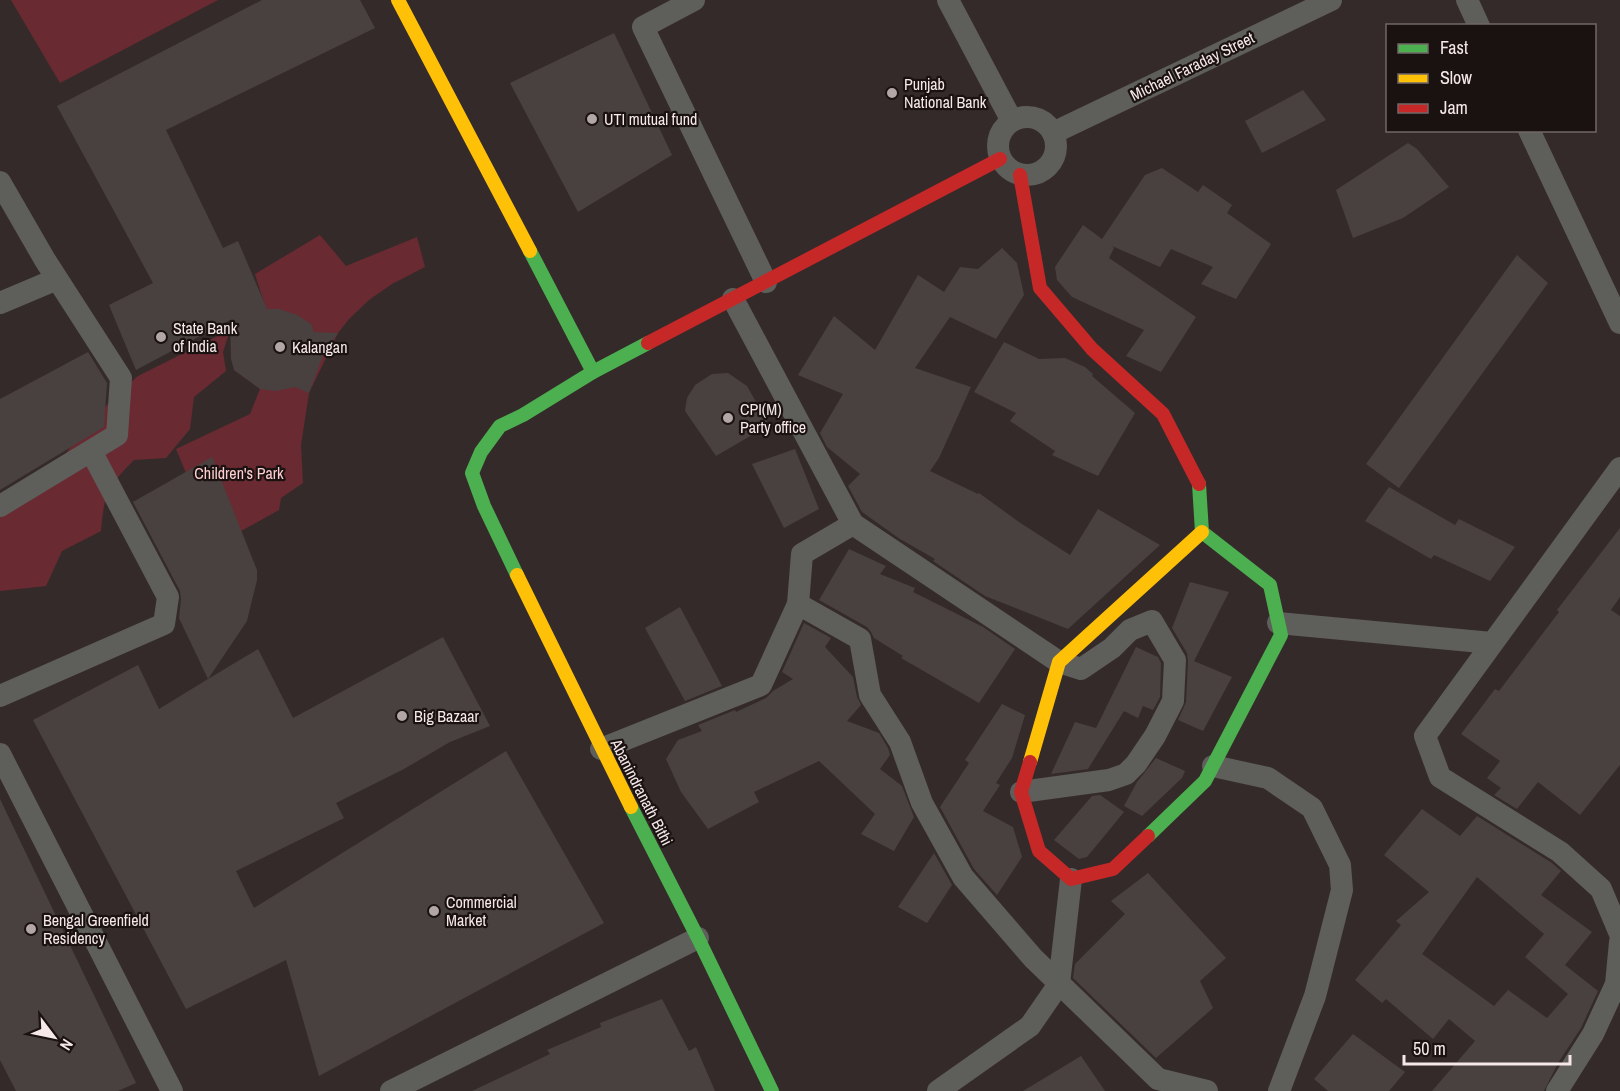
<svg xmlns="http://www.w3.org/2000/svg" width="1620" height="1091" viewBox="0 0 1620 1091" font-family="'Archivo Narrow',sans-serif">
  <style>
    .green { fill: #6a2a32 }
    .building { fill: #494040; fill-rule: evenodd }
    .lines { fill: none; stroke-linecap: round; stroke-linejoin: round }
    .street { stroke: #5e5e5b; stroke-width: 22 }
    .fast { stroke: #4caf50; stroke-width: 14 }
    .slow { stroke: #ffc107; stroke-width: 14 }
    .jam { stroke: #c62828; stroke-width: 14 }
    .poi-dot { fill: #b2a6a6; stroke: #1a1111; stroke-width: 2 }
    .labels { text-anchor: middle; stroke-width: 4.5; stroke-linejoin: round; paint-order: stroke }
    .street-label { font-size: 16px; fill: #f6e8e9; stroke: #1a1111 }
    .poi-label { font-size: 16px; fill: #f6e8e9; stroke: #1a1111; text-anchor: start }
    .park-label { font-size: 16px; fill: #feced0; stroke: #1a1111 }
  </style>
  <rect width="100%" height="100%" fill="#352a2a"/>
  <g class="green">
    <polygon points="11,0 218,0 60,83"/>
    <polygon points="320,235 346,266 417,237 425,267 392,284 369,300 349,319 338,333 309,393 301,445 303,483 281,498 279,510 216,545 176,449 250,414 260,389 234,370 266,309 255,274"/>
    <path d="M230 330 223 352 226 371 194 397 190 429 166 458 134 460C108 486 104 494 101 531L62 551 46 586 0 591V500L54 474 69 449 114 397 138 376Z"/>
  </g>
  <g class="building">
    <polygon points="262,0 360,0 375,28 166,130 223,248 238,241 267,309 279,309 297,315 311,324 314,332 338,333 323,355 309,393 295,387 276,391 260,389 234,370 231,359 230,320 136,370 109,305 153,283 57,106"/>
    <polygon points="614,33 672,155 578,212 510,83"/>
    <polygon points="1303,90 1326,120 1262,153 1245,121"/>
    <polygon points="1408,143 1417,149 1449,187 1403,218 1353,238 1336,190"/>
    <polygon points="1162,168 1198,192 1203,185 1232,205 1227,213 1271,244 1236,299 1201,284 1213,267 1171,249 1160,267 1112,246 1114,248 1109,258 1196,317 1161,372 1126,356 1144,330 1072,297 1057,280 1055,267 1083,225 1102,239 1145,175"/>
    <polygon points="1002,248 1017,263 1024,295 996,339 950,317 915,368 971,387 939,458 930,471 978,494 979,493 1019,522 1070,555 1098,509 1160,545 1068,629 985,596 933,561 935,559 900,539 862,512 848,486 860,474 827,447 820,433 843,394 798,375 834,316 875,350 918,275 944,292 960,267 978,269"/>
    <polygon points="1517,255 1548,283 1399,488 1366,464"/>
    <polygon points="1004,342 1039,359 1065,358 1085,367 1093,374 1092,376 1135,413 1098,476 1052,455 1055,451 1010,421 1016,413 974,392"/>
    <polygon points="88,352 107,383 104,427 0,490 0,399"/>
    <polygon points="728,373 747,386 769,425 716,456 685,411 687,398 695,385 712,374"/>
    <polygon points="795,449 819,509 784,528 752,464"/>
    <polygon points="212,457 257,570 257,580 247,621 208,679 258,649 293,718 443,637 490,726 450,742 404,769 336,803 344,818 236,871 254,908 506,751 604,923 319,1076 286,960 186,1009 33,720 138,665 159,709 208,679 179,618 181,599 180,591 133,502"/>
    <polygon points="1389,487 1455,525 1459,519 1515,547 1490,581 1434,555 1431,559 1365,521"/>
    <polygon points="1620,528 1620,597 1611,610 1620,616 1620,765 1580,815 1538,782 1517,809 1494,795 1501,788 1487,778 1500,761 1461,734 1495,689 1499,691 1559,612 1557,610"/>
    <polygon points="849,549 886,566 880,574 915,588 913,592 983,627 1015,649 979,703 901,658 903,656 874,638 871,632 867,627 819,600"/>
    <polygon points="1190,582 1229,592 1194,661 1232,677 1203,731 1178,720 1186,702 1188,661 1187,653 1172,628"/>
    <polygon points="680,607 722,686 685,701 645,628"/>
    <polygon points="804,623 831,638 825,647 853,677 857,697 861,705 847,721 879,733 888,748 890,755 880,769 902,786 914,817 894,851 861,834 875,814 819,761 754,792 759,802 708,829 681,792 666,759 678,740 702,731 698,725 735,710 736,712 766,698 773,691 793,679 782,672"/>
    <polygon points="1136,647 1158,657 1161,663 1160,697 1153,710 1143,706 1138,718 1124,711 1088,769 1051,774 1075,722 1096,728"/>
    <polygon points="1002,704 1025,715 1012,758 996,783 1000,785 983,811 1013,827 1022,857 997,895 974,869 940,807 969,763 965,760"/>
    <polygon points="1156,758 1185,771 1182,778 1142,816 1124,806 1137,782"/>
    <polygon points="1100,795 1124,812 1087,857 1079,859 1054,840 1092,796"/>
    <polygon points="0,799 136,1083 118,1091 16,1091 0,1060"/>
    <path d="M1422 809 1460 836 1477 816 1552 863 1561 871 1541 895 1592 932 1565 965 1598 991 1581 1028 1558 1063 1544 1091H1432L1475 1041 1449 1019 1433 1039 1386 999 1382 1003 1355 980 1401 925 1396 921 1429 892 1384 855ZM1477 877 1544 934 1525 957 1568 994 1547 1018 1508 990 1494 1006 1422 954Z"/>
    <polygon points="934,853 952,885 927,923 898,907"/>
    <polygon points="1148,873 1226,958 1200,981 1213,1008 1156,1058 1073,978 1075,964 1125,914 1111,901"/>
    <polygon points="662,999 689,1051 696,1047 715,1091 472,1091 550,1054 547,1050 601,1027 600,1023"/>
    <polygon points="1353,1034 1405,1072 1389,1091 1328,1091 1314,1079"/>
    <polygon points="1081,1056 1105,1091 1023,1091"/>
  </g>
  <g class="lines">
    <g class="street">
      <polyline points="694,0 643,27 766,282"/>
      <polyline points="948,0 1012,121"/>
      <polyline points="1467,0 1479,26"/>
      <circle cx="1027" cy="146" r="29"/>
      <polyline points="1529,130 1620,323"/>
      <polyline points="1053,133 1331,0"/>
      <polyline points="0,182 45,260 121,378 117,435 0,506"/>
      <polyline points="733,299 853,524 1059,662 1081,669 1112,648 1130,630 1152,621 1175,660 1173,701 1155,736 1136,764 1126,774 1109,780 1021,792"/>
      <polyline points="0,303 57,279"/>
      <polyline points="1620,468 1425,736 1440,777 1560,852 1601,889 1620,934"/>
      <polyline points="798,604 860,639 870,695 900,742 922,803 963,877 1033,958 1158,1079 1207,1091"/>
      <polyline points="1278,623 1492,643"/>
      <polyline points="0,696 164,624 168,597 91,451"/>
      <polyline points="601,749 761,685 798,604 802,554 853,524"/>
      <polyline points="0,754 172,1091"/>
      <polyline points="1213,766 1268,778 1312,808 1340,865 1342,890 1315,996 1279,1091"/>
      <polyline points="391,1091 698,938"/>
      <polyline points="938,1091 1030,1026 1059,984 1071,879"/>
      <polyline points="1557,1091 1593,1034 1616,984 1620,942"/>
    </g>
    <g class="fast">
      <polyline points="530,251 593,372"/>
      <polyline points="517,575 484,506 472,473 481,452 500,426 523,415 593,372 648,343"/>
      <polyline points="631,807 698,938 772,1091"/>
      <polyline points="1148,836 1205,781 1281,635 1270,585 1202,532 1199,484"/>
    </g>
    <g class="slow">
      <polyline points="398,0 530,251"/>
      <polyline points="517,575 631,807"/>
      <polyline points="1030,762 1059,662 1202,532"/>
    </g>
    <g class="jam">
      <polyline points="1020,175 1040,288 1092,349 1163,414 1199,484"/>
      <polyline points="648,343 1000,159"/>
      <polyline points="1030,762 1021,792 1039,851 1071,879 1113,869 1148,836"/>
    </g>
  </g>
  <g class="poi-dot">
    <circle cx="892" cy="93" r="6"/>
    <circle cx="592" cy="119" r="6"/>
    <circle cx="161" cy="337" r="6"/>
    <circle cx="280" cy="347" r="6"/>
    <circle cx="728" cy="418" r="6"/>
    <circle cx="402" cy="716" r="6"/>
    <circle cx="434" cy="911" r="6"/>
    <circle cx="31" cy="929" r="6"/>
  </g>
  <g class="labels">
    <g class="street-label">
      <text transform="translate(1192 66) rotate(-26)" y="6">Michael Faraday Street</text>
      <text transform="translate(642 792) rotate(63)" y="6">Abanindranath Bithi</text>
    </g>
    <g class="poi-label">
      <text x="904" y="90">Punjab<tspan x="904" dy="18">National Bank</tspan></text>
      <text x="604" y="125">UTI mutual fund</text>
      <text x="173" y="334">State Bank<tspan x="173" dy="18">of India</tspan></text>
      <text x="292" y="353">Kalangan</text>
      <text x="740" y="415">CPI(M)<tspan x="740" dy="18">Party office</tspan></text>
      <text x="414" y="722">Big Bazaar</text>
      <text x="446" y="908">Commercial<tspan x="446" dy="18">Market</tspan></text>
      <text x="43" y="926">Bengal Greenfield<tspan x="43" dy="18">Residency</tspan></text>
    </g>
    <g class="park-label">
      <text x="239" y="479">Children's Park</text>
    </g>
  </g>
  <rect x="1386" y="24" width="210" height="108" fill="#1a1111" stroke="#726767" stroke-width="1.5"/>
  <rect x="1398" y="44" width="30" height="9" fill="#4caf50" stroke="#726767" stroke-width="1.5"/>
  <text x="1440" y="54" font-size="18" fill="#f6e8e9">Fast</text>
  <rect x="1398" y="74" width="30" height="9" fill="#ffc107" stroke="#726767" stroke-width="1.5"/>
  <text x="1440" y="84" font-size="18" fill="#f6e8e9">Slow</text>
  <rect x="1398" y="104" width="30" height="9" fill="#c62828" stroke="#726767" stroke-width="1.5"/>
  <text x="1440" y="114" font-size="18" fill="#f6e8e9">Jam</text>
  <g transform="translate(54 1037) rotate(122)" stroke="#1a1111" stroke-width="4.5" paint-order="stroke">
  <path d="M0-4.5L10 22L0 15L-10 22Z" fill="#f6e8e9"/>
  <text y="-9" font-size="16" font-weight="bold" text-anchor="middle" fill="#f6e8e9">N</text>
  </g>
  <path d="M1404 1055v9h166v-9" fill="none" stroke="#f6e8e9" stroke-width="3"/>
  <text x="1413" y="1055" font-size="18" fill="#f6e8e9" stroke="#1a1111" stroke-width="4.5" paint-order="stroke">50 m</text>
</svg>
